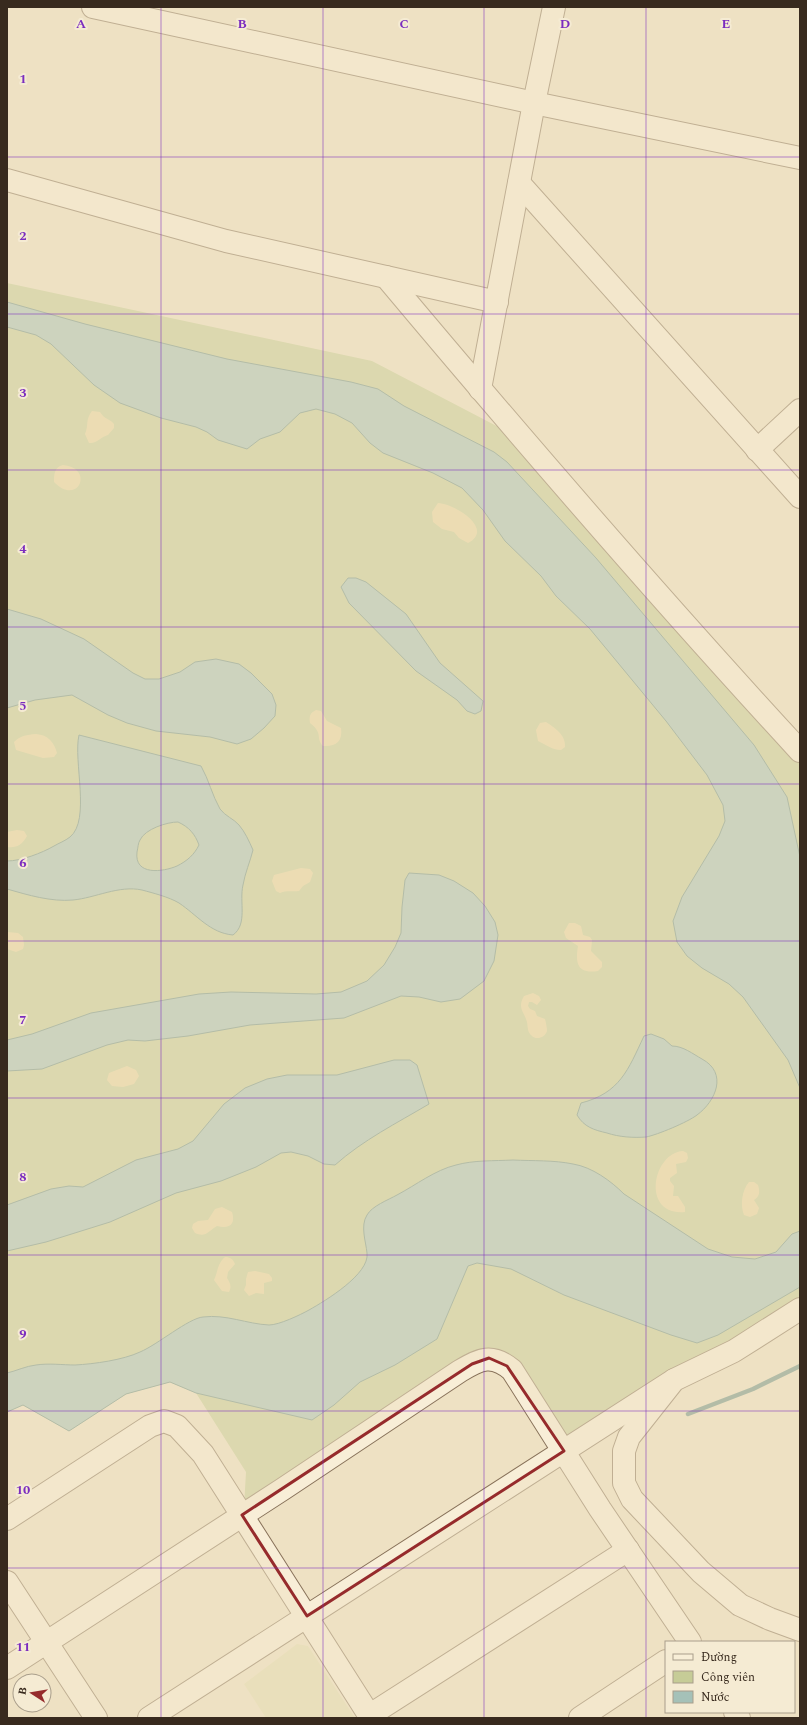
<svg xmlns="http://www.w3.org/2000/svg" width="807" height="1725" viewBox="0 0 807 1725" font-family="Spectral,serif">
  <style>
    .farmland { fill: #e3dbb1 }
    .green { fill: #c6cc97 }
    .sand { fill: #e9d6a1 }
    .water { fill: #a5c1b8; stroke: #6c8f86; fill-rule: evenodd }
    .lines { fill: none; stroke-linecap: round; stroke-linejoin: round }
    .stream { stroke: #6c8f86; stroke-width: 4.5 }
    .minor-casing { stroke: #88725a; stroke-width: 24 }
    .minor { stroke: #f8eed7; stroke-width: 22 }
    .marked { fill: none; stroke: #962b2c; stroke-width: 3; stroke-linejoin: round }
    .grid { fill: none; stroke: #7b2cbf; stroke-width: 1; stroke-opacity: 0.55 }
    .grid-label { font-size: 13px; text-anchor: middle; font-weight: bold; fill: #7b2cbf; stroke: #f5ebd3; stroke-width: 4; stroke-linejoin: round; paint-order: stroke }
  </style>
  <rect width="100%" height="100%" fill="#eee1c3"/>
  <polygon class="farmland" points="297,1644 308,1646 355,1718 266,1718 244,1684"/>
  <polygon class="green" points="7,283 372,361 510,433 800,761 800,1302 565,1444 496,1354 244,1507 246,1472 196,1393 170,1382 126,1394 69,1431 23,1405 7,1412"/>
  <g class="sand">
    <path d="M92 411 100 412C105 420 109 418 114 424V428L108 435C100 437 97 444 89 443L85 434C89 425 85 420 92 411Z"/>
    <path d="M63 465C95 468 78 507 54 482 54 475 54 467 63 465Z"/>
    <path d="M438 503C455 504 495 529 468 543L459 538 454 532 442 529 433 522 432 512Z"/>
    <path d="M316 710 321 711 327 721 341 728C343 742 335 747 323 746 315 737 324 734 310 723 309 716 310 713 316 710Z"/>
    <path d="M546 722C555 728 566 735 565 747L561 750C553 750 546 745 538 741L536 730 540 723Z"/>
    <path d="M36 734C48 735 54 742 57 753L54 757 43 758 16 750 14 742C21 735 27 735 36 734Z"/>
    <path d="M17 830 24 831 27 836C22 845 17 848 7 847V832Z"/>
    <path d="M301 868 310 869 313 873 310 882 303 886 299 891C292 892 287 890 280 893L276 891 272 881 274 875Z"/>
    <path d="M569 923H575L581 926 583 935 590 937 592 940 591 951 602 962V967L598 971C578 974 575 964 578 946L566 938 564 932Z"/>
    <polygon points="7,932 18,933 23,937 24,945 23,949 16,952 7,949"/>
    <path d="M533 993 539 996 541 1000 537 1005 532 1002H529L528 1006 530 1009 535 1011 537 1016 545 1019C546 1023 547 1028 547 1031 545 1038 536 1040 532 1036 527 1032 528 1027 527 1022 524 1011 517 1008 524 996Z"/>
    <polygon points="127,1066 136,1070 139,1076 134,1084 123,1087 112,1086 107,1080 109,1073"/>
    <path d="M683 1151 687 1153 688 1158 686 1162 676 1164 677 1173 670 1178V1181L674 1186 673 1196H678L685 1207V1212C641 1216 652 1153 683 1151Z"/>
    <path d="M749 1182H754L758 1185C760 1192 760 1196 754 1200L759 1208 757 1214 750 1217 744 1215C740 1205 742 1190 749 1182Z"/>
    <path d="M222 1207 232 1212C236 1225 229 1229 217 1226 208 1231 206 1238 195 1233L192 1228 193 1224 198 1221 208 1220 215 1209Z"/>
    <path d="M225 1257C230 1257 233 1259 235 1264L228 1272 227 1278C230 1283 232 1286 229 1292L222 1291 214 1280C218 1272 217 1264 225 1257Z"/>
    <polygon points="255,1271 269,1274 272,1278 272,1281 264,1283 264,1294 256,1293 249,1296 244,1290 246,1285 246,1279 248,1272"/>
  </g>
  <g class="water">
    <polygon points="7,302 85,324 227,359 351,382 378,389 404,406 494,452 507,462 596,558 754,745 787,797 800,857 800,1088 788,1060 743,997 729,984 702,968 687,956 677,942 673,921 682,897 719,836 725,821 723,805 707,775 666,721 590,629 556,596 541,576 505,541 483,510 462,488 433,473 383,453 370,443 352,423 335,414 316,409 300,413 280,432 260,439 247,449 218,440 207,432 196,427 161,418 120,403 94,385 51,344 36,335 7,327"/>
    <polygon points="348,578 356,578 366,582 406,614 440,663 483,701 481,711 475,714 467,711 457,700 416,671 349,603 341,587"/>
    <polygon points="7,609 41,619 84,639 133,673 145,679 159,679 180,672 195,662 216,659 239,664 251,673 272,694 276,705 275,716 264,728 251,739 237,744 210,737 156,731 127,723 108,715 72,695 35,700 7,708"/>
    <path d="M79 735 201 766C209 780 212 795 220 809 225 816 234 819 239 825 245 832 249 841 253 850 250 862 245 873 243 885 239 902 248 924 233 935 210 933 197 915 179 903 169 897 153 893 142 890 119 885 95 898 73 900 51 902 28 895 7 889V861C21 861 42 853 54 846 59 843 65 841 70 837 91 820 73 761 79 735ZM178 822C189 827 195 834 199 845 194 855 187 861 177 866 163 872 134 876 137 852 138 848 138 843 140 840 145 829 167 822 178 822Z"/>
    <polygon points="409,873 439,875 454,881 473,893 485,906 495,922 498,935 494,961 484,981 460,999 441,1002 419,997 401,996 344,1018 250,1025 188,1036 145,1041 128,1040 107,1045 42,1069 7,1071 7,1040 32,1034 91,1013 199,994 231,992 316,994 341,992 367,981 384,965 395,947 401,933 402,907 405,880"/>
    <path d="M651 1034 664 1039 672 1046C683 1046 693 1054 702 1059 728 1073 716 1101 697 1115 688 1122 657 1135 646 1137 633 1138 619 1137 607 1133 594 1130 584 1127 577 1115L581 1103C620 1093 628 1070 644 1036Z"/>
    <path d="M394 1060H410L417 1065 429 1104C397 1123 363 1140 335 1165L324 1164 308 1156 291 1152 281 1153 256 1167 221 1181 176 1193 110 1222 46 1242 7 1251V1205L51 1189 69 1186 83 1187 136 1160 178 1149 193 1141 224 1104 245 1088 267 1079 287 1075H337Z"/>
    <path d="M513 1160C533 1161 554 1160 573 1164 592 1167 611 1181 624 1194L708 1249 732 1257 755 1259 776 1252 792 1234 800 1231V1287L718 1335 697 1343 671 1335 564 1295 511 1269 477 1263 468 1266 437 1339 395 1365 360 1382 334 1405 312 1420 196 1393 170 1382 126 1394 69 1431 23 1405 7 1412V1373C16 1371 26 1366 36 1365 49 1363 63 1365 75 1365 94 1364 123 1360 140 1352 157 1345 189 1318 203 1317 226 1314 247 1324 269 1325 279 1325 300 1315 309 1310 325 1301 370 1274 367 1253 366 1242 360 1226 367 1215 372 1206 388 1200 397 1195 416 1185 435 1170 456 1165 474 1160 494 1161 513 1160Z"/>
  </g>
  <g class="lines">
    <polyline class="stream" points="688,1414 753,1389 800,1366"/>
    <g class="minor-casing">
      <g id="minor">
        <polyline points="93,7 534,103 800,158"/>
        <polyline points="7,180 226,241 497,302"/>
        <polyline points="519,183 800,497"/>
        <path d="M386 277C521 438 658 597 800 751"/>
        <polyline points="480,389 534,103 554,7"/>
        <polyline points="757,450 800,410"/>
        <polyline points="800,1309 734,1351 674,1380 629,1437 624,1451 624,1483 632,1499 701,1572 740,1605 770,1619 800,1630"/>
        <polyline points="7,1519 150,1426 164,1421 177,1426 203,1454 371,1718"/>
        <polyline points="7,1582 96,1718"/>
        <path d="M7 1668 283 1489 460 1371C480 1359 492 1353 512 1370L600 1509 690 1642"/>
        <polyline points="735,1712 739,1718"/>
        <polyline points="370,1715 628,1550"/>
        <polyline points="149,1718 674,1380"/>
        <polyline points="580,1718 666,1661"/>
      </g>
    </g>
    <use href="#minor" class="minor"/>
  </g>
  <path d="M0 0H807V1725H0ZM489 1358 507 1366 564 1451 307 1616 242 1515 472 1364Z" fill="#eee1c3" fill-opacity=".55" fill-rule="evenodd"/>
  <path class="marked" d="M489 1358 507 1366 564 1451 307 1616 242 1515 472 1364Z"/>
  <path class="grid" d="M161 7V1718M323 7V1718M484 7V1718M646 7V1718M7 157H800M7 314H800M7 470H800M7 627H800M7 784H800M7 941H800M7 1098H800M7 1255H800M7 1411H800M7 1568H800"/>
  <g class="grid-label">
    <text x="81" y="28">A</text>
    <text x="242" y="28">B</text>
    <text x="404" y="28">C</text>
    <text x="565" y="28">D</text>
    <text x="726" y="28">E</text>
    <text x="23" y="83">1</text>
    <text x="23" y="240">2</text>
    <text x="23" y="397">3</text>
    <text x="23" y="553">4</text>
    <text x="23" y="710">5</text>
    <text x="23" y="867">6</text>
    <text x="23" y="1024">7</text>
    <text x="23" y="1181">8</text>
    <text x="23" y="1338">9</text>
    <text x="23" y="1494">10</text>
    <text x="23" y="1651">11</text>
  </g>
  <rect width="807" height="1725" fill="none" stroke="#382a1e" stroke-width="16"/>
  <rect x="665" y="1641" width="130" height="72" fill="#f5ebd3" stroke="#a99e8b"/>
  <rect x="673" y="1654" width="20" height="6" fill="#f8eed7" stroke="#a99e8b"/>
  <text x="701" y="1661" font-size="12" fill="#382a1e">Đường</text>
  <rect x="673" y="1671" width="20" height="12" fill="#c6cc97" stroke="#a99e8b"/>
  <text x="701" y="1681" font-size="12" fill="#382a1e">Công viên</text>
  <rect x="673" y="1691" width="20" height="12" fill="#a5c1b8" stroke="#a99e8b"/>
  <text x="701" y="1701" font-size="12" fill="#382a1e">Nước</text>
  <g transform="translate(32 1693) rotate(282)"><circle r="19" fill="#f5ebd3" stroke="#a99e8b"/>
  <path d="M0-3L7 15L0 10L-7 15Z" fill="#962b2c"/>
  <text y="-6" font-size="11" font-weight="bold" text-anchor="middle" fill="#382a1e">B</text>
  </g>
</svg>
